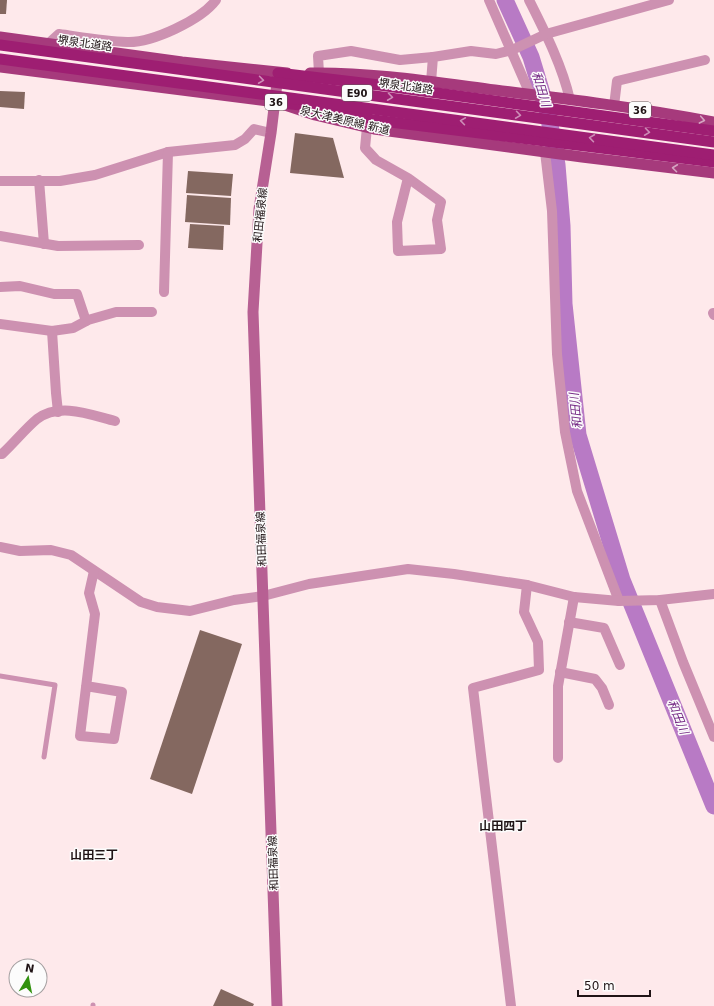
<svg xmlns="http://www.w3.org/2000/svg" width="714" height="1006" viewBox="0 0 714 1006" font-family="'DejaVu Sans','Noto Sans JP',sans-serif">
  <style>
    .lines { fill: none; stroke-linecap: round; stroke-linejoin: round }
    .river { stroke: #b87ac5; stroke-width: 17 }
    .building { fill: #846860 }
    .service { stroke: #cd91b1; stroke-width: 5 }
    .minor { stroke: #cd91b1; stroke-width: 10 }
    .secondary { stroke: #b76093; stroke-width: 11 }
    .primary { stroke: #a63a7c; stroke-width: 11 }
    .trunk { stroke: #9e1e72; stroke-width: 11 }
    .trunk-bridge { stroke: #9e1e72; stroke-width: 11 }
    .oneway { stroke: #cd8db7 }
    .oneway2 { stroke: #d5a5c2 }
    .labels { text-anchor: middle; stroke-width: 3; stroke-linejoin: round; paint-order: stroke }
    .shield { fill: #fcfcfc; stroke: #625a5b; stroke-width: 1 }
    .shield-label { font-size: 10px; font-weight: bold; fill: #201416 }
    .street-label { font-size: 11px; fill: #201416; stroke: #fcfcfc }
    .water-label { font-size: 12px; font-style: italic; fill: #752a85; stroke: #fcfcfc }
    .neighbourhood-label { font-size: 12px; font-weight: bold; fill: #201416; stroke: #fcfcfc }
  </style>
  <rect width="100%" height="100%" fill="#fee9eb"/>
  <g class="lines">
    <polyline class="river" points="505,0 531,57 548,113 557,165 562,226 564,304 578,435 622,580 714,806"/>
  </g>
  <g class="building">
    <polygon points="0,0 7,0 6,14 0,14"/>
    <polygon points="0,91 25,92 24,109 0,107"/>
    <polygon points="295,133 333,138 344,178 290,173"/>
    <polygon points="188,171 233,174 231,196 186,193"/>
    <polygon points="187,195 231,198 230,225 185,222"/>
    <polygon points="190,224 224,226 223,250 188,248"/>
    <polygon points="200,630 242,644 192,794 150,779"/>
    <polygon points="221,989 254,1004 253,1006 213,1006"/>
  </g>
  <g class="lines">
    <g class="service">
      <polyline points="0,676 55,685 44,757"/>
      <polyline points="93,1006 93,1005"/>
    </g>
    <g class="minor">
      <polyline points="489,0 530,94"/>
      <path d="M529 0C545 32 562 65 570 100"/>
      <path d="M48 44 59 34C81 37 104 41 127 42 152 43 201 20 216 0"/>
      <polyline points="319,73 318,56 351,51 400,60 433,57"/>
      <polyline points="431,82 433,57 471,51 496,54 512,50 546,34 669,0"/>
      <polyline points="614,106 617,81 705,60"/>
      <polyline points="367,127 365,148 376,160 408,178 441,202 437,220 441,249 398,251 397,222 408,178"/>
      <polyline points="545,152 552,211 557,354 565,432 577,491 619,601"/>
      <polyline points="39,180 44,244"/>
      <polyline points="0,181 60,181 95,175 168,152 235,145 245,139 254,129 271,133"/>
      <polyline points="0,236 58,246 139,245"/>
      <polyline points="0,287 20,286 54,294 77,294 86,321"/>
      <polyline points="164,292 168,152"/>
      <polyline points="713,313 714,315"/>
      <polyline points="0,324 52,331 73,328 88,320 116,312 152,312"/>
      <polyline points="52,331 56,393 58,412"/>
      <path d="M0 454H2C14 443 25 429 37 419 60 402 91 415 115 421"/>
      <polyline points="0,547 20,551 51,550 71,555 141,602 157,607 190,611 234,600 263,596 309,584 408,569 454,574 527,585 574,597 619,601 660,600 714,594"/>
      <polyline points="660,600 683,662 714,737"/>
      <polyline points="569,622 604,628 620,665"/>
      <polyline points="560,672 595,679 602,688 609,705"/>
      <polyline points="86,686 122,692 114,739 80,736 95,614 89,593 94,571"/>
      <polyline points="558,758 558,686 574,597"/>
      <polyline points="511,1006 473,688 539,670 538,642 524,612 527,585"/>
    </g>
    <polyline class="secondary" points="277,1006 253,312 259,209 271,133 278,75"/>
    <g class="primary">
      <polyline points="0,37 182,62 287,73"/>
      <polyline points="0,67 276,102 315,115 374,129 582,157 714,173"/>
      <path d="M310 73C372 72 434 82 495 90 568 99 641 108 714 122"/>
    </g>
    <g class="trunk">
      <polyline points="278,73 379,85 714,131"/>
      <polyline points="276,102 316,107 374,120 714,162"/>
    </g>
    <g class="trunk-bridge">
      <polyline points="0,45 714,142"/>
      <polyline points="0,59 714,155"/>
    </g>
  </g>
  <defs><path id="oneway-chevron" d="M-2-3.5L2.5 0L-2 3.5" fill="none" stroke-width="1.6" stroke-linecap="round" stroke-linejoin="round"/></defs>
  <g class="oneway">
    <use href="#oneway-chevron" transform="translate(261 80) rotate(8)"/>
    <use href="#oneway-chevron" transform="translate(390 97) rotate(8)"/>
    <use href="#oneway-chevron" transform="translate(518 115) rotate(8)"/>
    <use href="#oneway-chevron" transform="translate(463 121) rotate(-172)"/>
    <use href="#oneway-chevron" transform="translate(647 132) rotate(8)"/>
    <use href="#oneway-chevron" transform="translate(592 138) rotate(-172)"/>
  </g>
  <g class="oneway2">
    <use href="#oneway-chevron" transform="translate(702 120) rotate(11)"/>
    <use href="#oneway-chevron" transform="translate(675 168) rotate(-173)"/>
  </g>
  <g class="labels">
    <g class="shield">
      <rect x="342" y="85" width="30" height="16" rx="3"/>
      <rect x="265" y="94" width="22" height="16" rx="3"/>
      <rect x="629" y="102" width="22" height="16" rx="3"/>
    </g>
    <g class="shield-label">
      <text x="357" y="97">E90</text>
      <text x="276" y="106">36</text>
      <text x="640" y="114">36</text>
    </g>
    <g class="street-label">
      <text transform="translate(85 43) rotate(8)" y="4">堺泉北道路</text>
      <text transform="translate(406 86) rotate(8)" y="4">堺泉北道路</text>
      <text transform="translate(345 120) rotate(13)" y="4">泉大津美原線 新道</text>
      <text transform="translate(260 215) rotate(-84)" y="4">和田福泉線</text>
      <text transform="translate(261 539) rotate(-92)" y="4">和田福泉線</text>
      <text transform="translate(273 863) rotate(-92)" y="4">和田福泉線</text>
    </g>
    <g class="water-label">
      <text transform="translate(541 89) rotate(73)" y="4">和田川</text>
      <text transform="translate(576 411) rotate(-96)" y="4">和田川</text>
      <text transform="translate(678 717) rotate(68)" y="4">和田川</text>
    </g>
    <g class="neighbourhood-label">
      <text x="503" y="830">山田四丁</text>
      <text x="94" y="859">山田三丁</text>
    </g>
  </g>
  <g transform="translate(28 978) rotate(10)"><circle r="19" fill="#fcfcfc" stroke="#a49fa0"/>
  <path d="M0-3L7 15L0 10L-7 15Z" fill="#32920f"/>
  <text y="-6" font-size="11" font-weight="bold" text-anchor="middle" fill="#201416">N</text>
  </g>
  <path d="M578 990v6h72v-6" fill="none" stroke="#201416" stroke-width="2"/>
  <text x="584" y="990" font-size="12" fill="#201416" stroke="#fcfcfc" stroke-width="3" paint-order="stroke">50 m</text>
</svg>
